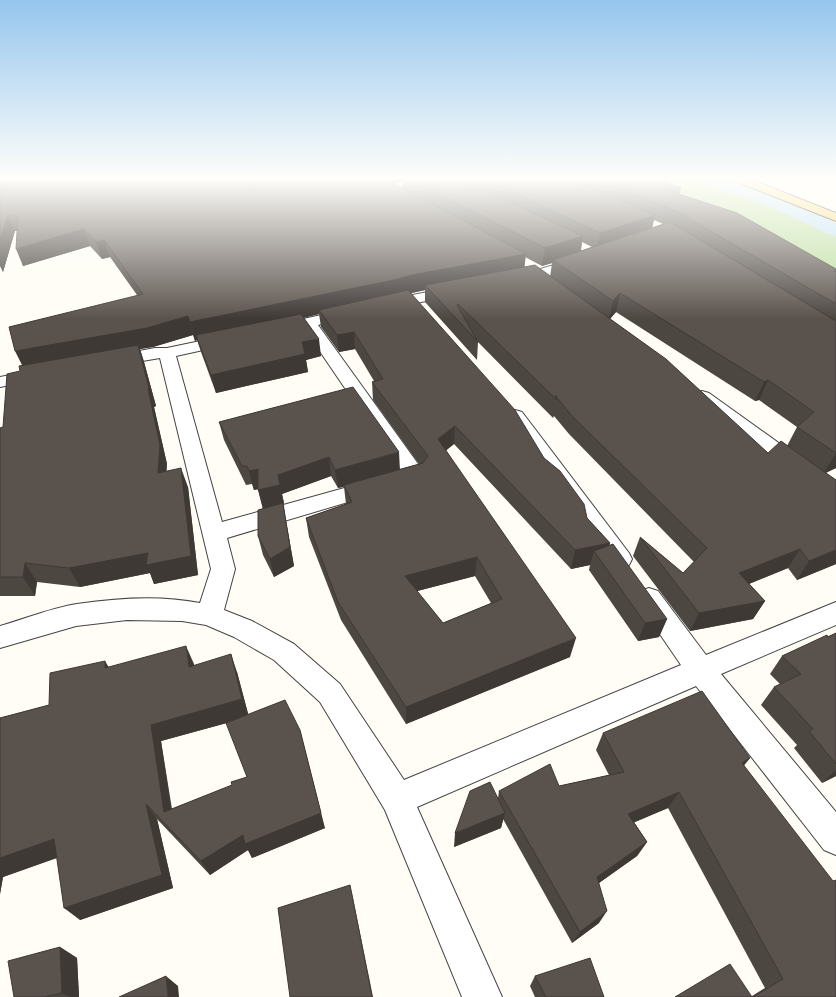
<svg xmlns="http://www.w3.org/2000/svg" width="836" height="997" viewBox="0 0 836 997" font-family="'Noto Serif',serif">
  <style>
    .forest { fill: #b9dc9c }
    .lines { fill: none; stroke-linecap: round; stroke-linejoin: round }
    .canal { fill: #b9e0f7; fill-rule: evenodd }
    .street-casing { stroke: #444; stroke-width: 2 }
    .primary-casing { stroke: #222; stroke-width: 2 }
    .street { fill: #fff; fill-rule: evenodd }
    .primary { fill: #f9d66b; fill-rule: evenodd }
    .wall { fill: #4d4742; fill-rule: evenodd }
    .shaded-wall { fill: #3f3936 }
    .building { fill: #5a524d; stroke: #3f3936; fill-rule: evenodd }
  </style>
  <rect width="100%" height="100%" fill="#fffdf5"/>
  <polygon class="forest" points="632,179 729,179 836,224 836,278"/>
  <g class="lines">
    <polygon class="canal" points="704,179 728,179 772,194 836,223 836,236 829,234 760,202 727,192 706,183"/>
    <g class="street-casing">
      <g id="street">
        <path d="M579 258 584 259 586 262 584 265C567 270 527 286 511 282L509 279 511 276 533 271Z"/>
        <polygon points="454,287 459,288 461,291 459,294 412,304 407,302 404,299 407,296"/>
        <path d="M348 309 354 311 356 314 354 317 318 325 426 475 422 480 227 538 235 569 224 610 252 621 294 644 340 684 404 780 681 665 640 605 636 598 640 591 649 588 658 591 706 655 836 602V625L721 674 836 812V855L824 850 696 686 417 807 502 997H462L385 810 320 702 274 660 234 637 206 625 182 621 127 620 76 626 0 648V626C25 619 51 608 77 604 117 598 160 595 200 603L211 569 160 358 113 366 107 365 104 361 107 357 155 348H167L229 335 235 337 237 340 235 343 176 356 222 522 402 472 304 328 278 334 272 332 270 329 272 326Z"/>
        <polygon points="36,370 42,371 45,375 42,379 0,387 0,377"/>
        <polygon points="702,391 709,393 836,484 836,503 828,500 695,401 693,397 695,393"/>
        <polygon points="515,410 522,412 629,553 632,559 629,565 620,568 611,565 505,416 508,412"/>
      </g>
    </g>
    <g class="primary-casing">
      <polygon id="primary" points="734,179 750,179 836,213 836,221 735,181"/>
    </g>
    <use href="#street" class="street"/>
    <use href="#primary" class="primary"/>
  </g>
  <g class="wall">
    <path d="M0 179H658L681 188 679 194 836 269V468L826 473 836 564 797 580 788 568 749 584 765 601 753 619 690 631 633 556 640 537 683 573 694 562 569 434 554 416 553 418 477 341 478 342 477 360 425 302V290L411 293 544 458 587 518 610 543 609 546 667 619 659 637 638 641 589 570 590 565 571 569 454 444 446 450 570 657 406 724 341 620 309 537 306 518 346 504 344 487 338 488 331 476 282 494 284 503 283 504 294 566 274 577 263 555 258 536 263 509 258 489 254 490 252 484 246 485 224 440 219 422 400 469 419 464 373 400 372 382 374 381 355 349 339 352 321 327 319 314 304 318 321 356 306 360 308 372 216 393 201 352 197 340 195 341 193 335 153 347 140 349 144 362 156 406 154 407 167 464 166 472 188 487 198 575 154 584 150 573 80 587 37 582 35 596H0V428L3 427 22 365 137 295 110 257 102 259 90 246 23 266 17 231H15L3 272 0 266ZM402 182V188L395 184ZM654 220 663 224 652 228ZM582 242 592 247 581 251ZM525 257 542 266 552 263 550 277 524 267ZM616 312 755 401 759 400 797 427 787 446 768 453 610 319ZM475 576 491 603 443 623 417 591Z"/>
    <polygon points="830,179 836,179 836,181"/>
    <polygon points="836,633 836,776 822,783 794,748 797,745 761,705 774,687 780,684 770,674 782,656"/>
    <path d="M194 665 237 672 248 714 325 828 252 858 248 850 210 875 157 819 173 888 80 920 57 858 3 877 0 894V718L49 705 109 667ZM230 722 247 777 232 785 172 809 161 741Z"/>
    <polygon points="603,733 750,758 744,765 836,997 675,997 752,996 765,988 668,808 634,822 647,842 637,856 599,883 599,923 572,943 503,819 501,828 454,847 498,798 499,791 559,786 609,775 596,750"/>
    <polygon points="60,947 77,958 79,997 14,997"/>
    <polygon points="535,976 604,997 535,997 530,986"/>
  </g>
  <g class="shaded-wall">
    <polygon points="390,179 402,179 402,182 390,185"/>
    <polygon points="681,188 677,204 670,191"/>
    <polygon points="8,215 15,231 3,272 0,265 0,240"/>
    <polygon points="655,215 651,232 597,249 600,233"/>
    <polygon points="84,229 90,246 23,266 16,249"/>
    <polygon points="583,236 580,255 553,260 552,263 542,266 545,248"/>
    <polygon points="104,240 110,257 102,259 96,242"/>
    <polygon points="526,254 524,271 425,285 425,290 412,293 395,299 319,310 319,314 198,340 196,335 197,340 195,341 190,322 412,275"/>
    <polygon points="620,293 616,312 609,320 613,301"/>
    <polygon points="188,316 193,335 153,347 140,349 144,362 156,406 154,407 167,464 165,492 158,473 25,371 15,351"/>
    <polygon points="354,332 355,349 339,352 337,335"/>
    <polygon points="319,339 321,356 306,360 308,372 216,393 211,375 302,342"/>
    <polygon points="768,380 759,400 755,401 764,382"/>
    <polygon points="455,426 454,444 438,457 438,439"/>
    <polygon points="399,452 400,471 338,488 335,470"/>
    <polygon points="836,453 836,468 824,473"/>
    <polygon points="329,457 331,476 282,494 284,503 283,504 294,566 274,577 270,559 263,509 258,490 278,475"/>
    <polygon points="181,468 188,487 198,575 154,584 150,573 80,587 69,568"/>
    <polygon points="258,469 263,488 254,490 249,471"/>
    <polygon points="610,543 604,562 594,551 590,565 571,569 575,550"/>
    <polygon points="800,549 788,568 729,592 739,573"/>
    <polygon points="836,550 836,564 797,580 809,561"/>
    <polygon points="477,557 475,576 406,594 405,576"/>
    <polygon points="25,563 37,582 35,596 23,577"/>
    <polygon points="765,601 753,619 690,631 699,613"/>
    <polygon points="667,619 659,637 638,641 645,623"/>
    <polygon points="576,638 570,657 406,724 406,707"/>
    <polygon points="186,646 194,664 197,684 189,667"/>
    <polygon points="231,654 237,672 249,717 161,741 174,827 164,812 151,725"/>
    <polygon points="105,661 116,679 105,668"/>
    <polygon points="300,730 325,828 252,858 248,850 210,875 201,861"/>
    <polygon points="750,758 737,774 742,763"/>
    <polygon points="836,770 836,776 822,783"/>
    <polygon points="679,792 668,808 619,829 628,814"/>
    <polygon points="146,804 157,819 173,888 80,920 64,908"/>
    <polygon points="505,813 501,828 454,847 455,833"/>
    <polygon points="54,839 70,853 3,877 0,894 0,858"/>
    <polygon points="647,842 637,856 589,890 597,877"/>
    <polygon points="350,885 353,898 373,997 372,997"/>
    <polygon points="607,911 599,923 572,943 580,932"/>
    <polygon points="60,947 77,958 79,997 70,997 62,993"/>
    <polygon points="166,976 178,986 179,997 168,997"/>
  </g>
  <g class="building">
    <polygon points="0,179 386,179 526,254 412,275 394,280 190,322 188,316 147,328 15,351 9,327 143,294 104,240 96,242 84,229 16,249 18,216 8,215 0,240"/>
    <polygon points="409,179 460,179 583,236 545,248"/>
    <polygon points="484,179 570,179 655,215 600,233"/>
    <polygon points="595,179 658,179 681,188 670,191 737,213 836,269 836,270 834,271 836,271 836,304 676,211"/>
    <polygon points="670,222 836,321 836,453 797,427 814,412 768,380 764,382 620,293 613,301 553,260"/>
    <polygon points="535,265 666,359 768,453 781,441 836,480 836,550 809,561 800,549 739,573 765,601 699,613 640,537 683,573 707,548 572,416 555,395 557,400 458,304 457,305 478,342 425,285"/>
    <path d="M408 290 515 410 544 458 560 471 584 504 587 518 610 543 575 550 455 426 438 439 576 638 406 707 338 602 306 518 352 502 344 485 423 463 428 456 372 382 383 379 354 332 337 335 319 310ZM477 557 502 599 443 623 405 576Z"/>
    <polygon points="301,314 319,339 302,342 305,354 211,375 196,335"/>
    <polygon points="138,345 149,388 148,389 160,445 158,473 181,468 191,556 146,565 148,553 69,568 25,563 23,577 0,577 0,428 3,427 7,374 20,371 19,366"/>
    <polygon points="353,387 399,452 335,470 329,457 278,475 280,485 258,490 258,469 249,471 247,466 242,466 219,422"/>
    <polygon points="283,503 290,547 270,559 258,536 258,510"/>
    <polygon points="613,544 667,619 645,623 594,551"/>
    <polygon points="836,633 836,764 809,731 813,729 774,687 801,674 782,656 827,635 828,637"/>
    <polygon points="186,646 189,667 231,654 242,699 151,725 164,812 232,785 231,782 247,777 226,723 285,700 300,730 321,813 245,844 243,835 201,861 146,804 162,875 64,908 54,839 0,858 0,718 49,705 50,673 105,661 105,668"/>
    <polygon points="702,691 750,758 742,763 833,881 836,880 836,997 753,997 783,979 679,792 628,814 647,842 597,877 607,911 580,932 499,791 550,764 559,786 624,772 603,733"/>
    <polygon points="490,782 505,813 455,833 470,791"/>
    <polygon points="350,885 372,997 290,997 278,908"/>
    <polygon points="60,947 62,993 44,997 14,997 8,961"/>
    <polygon points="590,958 604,997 546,997 535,976"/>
    <polygon points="730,964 752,997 675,997"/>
    <polygon points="166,976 168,997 119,997"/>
  </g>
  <linearGradient id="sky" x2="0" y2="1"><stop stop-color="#95c6ee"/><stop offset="0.56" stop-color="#fffefa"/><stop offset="1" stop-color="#fffefa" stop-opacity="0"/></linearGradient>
  <rect width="836" height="319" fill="url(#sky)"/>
</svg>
